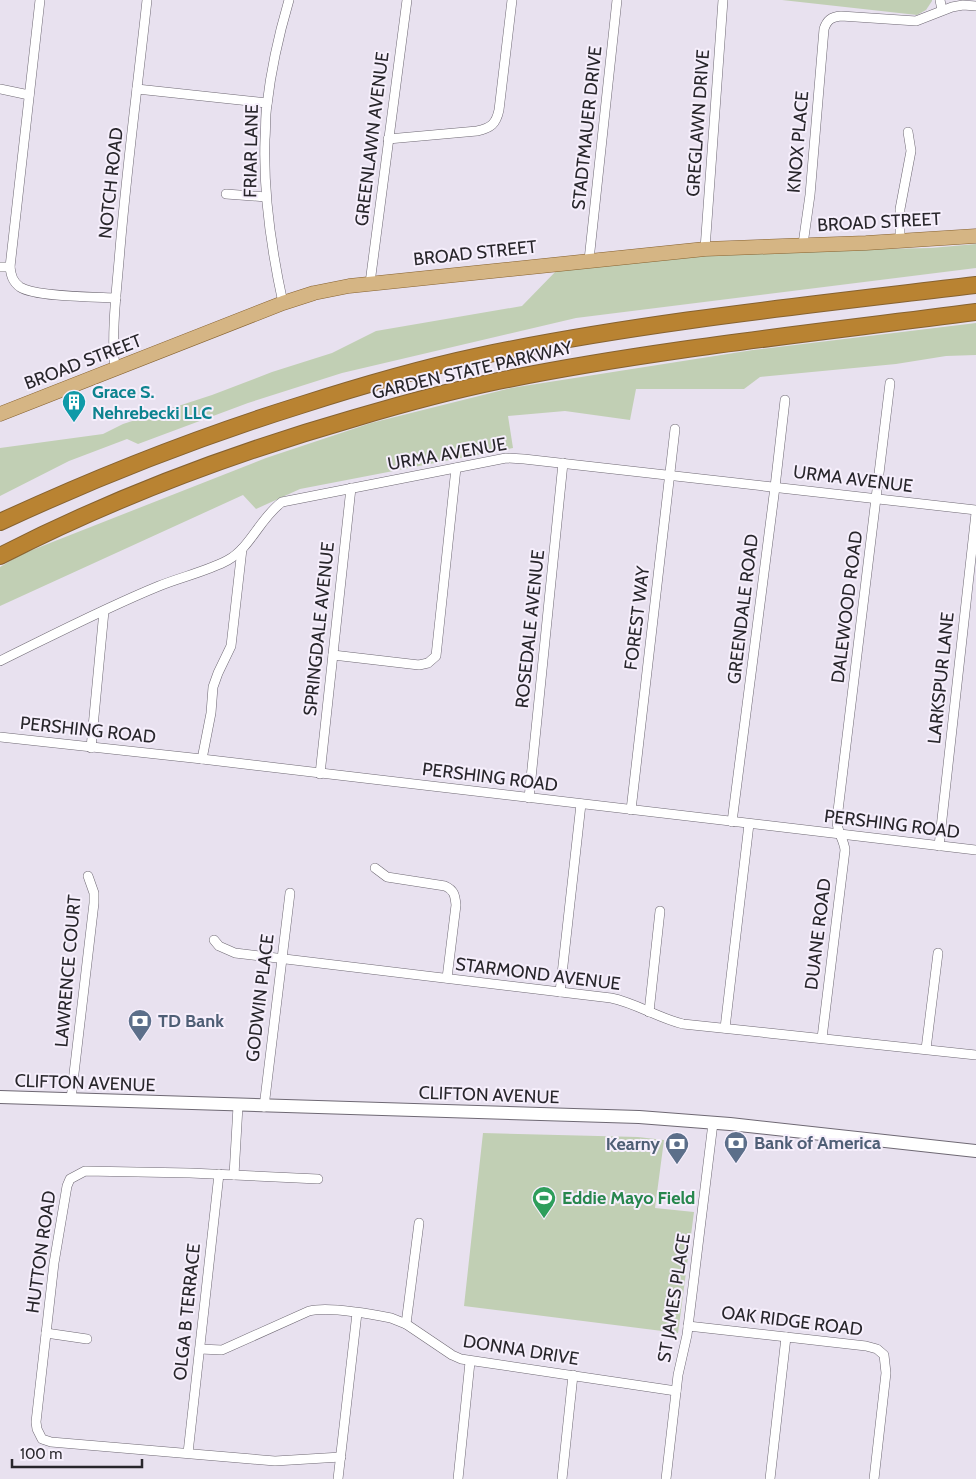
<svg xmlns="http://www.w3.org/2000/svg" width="976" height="1479" viewBox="0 0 976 1479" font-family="Cabin,sans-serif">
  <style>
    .green { fill: #c1cfb4 }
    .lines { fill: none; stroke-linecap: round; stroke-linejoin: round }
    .minor-casing { stroke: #6e6873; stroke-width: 10 }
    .secondary-casing { stroke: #6e6873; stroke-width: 14 }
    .primary-casing { stroke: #866230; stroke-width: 15 }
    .motorway-casing { stroke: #866230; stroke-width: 18 }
    .minor { stroke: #fff; stroke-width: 9 }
    .secondary { stroke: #fff; stroke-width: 12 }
    .primary { stroke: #d5b584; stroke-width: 14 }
    .motorway { stroke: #b98332; stroke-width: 16 }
    .labels { text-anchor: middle; stroke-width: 4; stroke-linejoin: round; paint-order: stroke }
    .street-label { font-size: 18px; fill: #28262b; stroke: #f6effc }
    .culture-label { font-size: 18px; font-weight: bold; fill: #0d838f; stroke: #f6effc; text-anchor: start }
    .service-label { font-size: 18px; font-weight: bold; fill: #4e5e75; stroke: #f6effc; text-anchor: start }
    .leisure-label { font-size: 18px; font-weight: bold; fill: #27864d; stroke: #f6effc; text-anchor: start }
  </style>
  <rect width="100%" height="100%" fill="#e8e1ef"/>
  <g class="green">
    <polygon points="782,0 932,0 932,1 926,10 917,15"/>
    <polygon points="976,244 976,268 576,318 342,373 248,403 138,444 127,439 69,461 0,496 0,448 103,434 123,424 212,395 272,372 332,353 376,331 522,306 558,269 665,258 772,251 931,248"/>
    <polygon points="976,323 976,355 946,356 896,364 760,377 744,389 636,389 630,420 565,411 508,416 513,448 300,489 256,509 243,495 0,606 0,567 22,554 266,458 371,423 511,388 753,350"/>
    <polygon points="483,1133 638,1137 664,1140 655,1208 694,1212 678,1333 464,1306"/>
  </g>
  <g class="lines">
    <g class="minor-casing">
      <g id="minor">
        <path d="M40 0 10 267C11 276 13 282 20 287 35 297 95 297 116 298"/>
        <polyline points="940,0 942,10"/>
        <polyline points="0,89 29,95"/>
        <polyline points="137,89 267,103"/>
        <path d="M388 139 477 131C491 128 496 124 499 110L512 0"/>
        <polyline points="226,194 266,197"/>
        <polyline points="900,240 900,209 911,151 908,132"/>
        <path d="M803 244 810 195 824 29C827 20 831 17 841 16L916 21 952 7 963 5 976 6"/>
        <polyline points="705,249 723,0"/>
        <polyline points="589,260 617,0"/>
        <polyline points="0,267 10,267"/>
        <polyline points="370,283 407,0"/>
        <path d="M283 303C271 248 263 195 265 139 266 128 265 116 267 105 271 69 279 34 289 0"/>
        <path d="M115 370C111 330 117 288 120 249 127 166 138 83 147 0"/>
        <polyline points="333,655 419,665 428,663 436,656 456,468"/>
        <path d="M0 661C53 635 105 608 159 586 181 577 208 571 228 560 251 547 260 518 282 502L506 458 524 459 976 510"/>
        <polyline points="0,737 202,759 976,850"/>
        <polyline points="91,748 104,611"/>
        <polyline points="202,759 211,713 213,687 218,673 231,646 242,549"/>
        <polyline points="320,774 351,488"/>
        <polyline points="529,798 563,463"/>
        <polyline points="631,810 675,429"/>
        <polyline points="732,822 775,487 785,400"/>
        <polyline points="939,846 976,513"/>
        <path d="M375 868 387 877 445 886C454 890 455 895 456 905L447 978"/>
        <path d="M214 940 219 946 235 953 611 998C636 1003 658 1018 683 1024L976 1055"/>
        <polyline points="560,992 581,804"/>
        <polyline points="649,1012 660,911"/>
        <polyline points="725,1028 749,824"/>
        <path d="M822 1038 845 850C844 839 836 831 837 819L890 383"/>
        <polyline points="926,1049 938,953"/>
        <polyline points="71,1099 94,903 94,893 88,876"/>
        <polyline points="264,1107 290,893"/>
        <polyline points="234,1175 238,1106"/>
        <polyline points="318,1179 190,1173 85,1171 70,1179 67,1186 54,1263 36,1422 37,1429 42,1439 51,1442 275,1461 341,1457"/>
        <polyline points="406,1324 419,1223"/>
        <polyline points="688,1326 866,1346 877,1349 884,1355 886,1373 874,1479"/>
        <polyline points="46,1333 87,1339"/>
        <path d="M200 1349 222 1350 309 1311C329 1306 371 1314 391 1318L406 1324 452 1355 461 1359 676 1391"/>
        <polyline points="188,1453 219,1174"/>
        <polyline points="338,1479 357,1313"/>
        <polyline points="458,1479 470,1362"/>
        <polyline points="562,1479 573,1375"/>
        <polyline points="666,1479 678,1375 687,1335 713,1123"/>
        <polyline points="770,1479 786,1337"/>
      </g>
    </g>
    <g class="secondary-casing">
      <polyline id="secondary" points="0,1097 639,1117 730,1124 976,1151"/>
    </g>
    <g class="primary-casing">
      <polyline id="primary" points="0,414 283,303 314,293 349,286 705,249 866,243 976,236"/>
    </g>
    <g class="motorway-casing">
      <g id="motorway">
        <path d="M0 522C97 477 196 438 298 406 357 387 418 369 479 356 642 322 810 305 976 285"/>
        <path d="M0 556C113 498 233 453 355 418 402 404 450 391 498 381 656 349 816 333 976 312"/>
      </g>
    </g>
    <use href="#minor" class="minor"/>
    <use href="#secondary" class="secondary"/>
    <use href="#primary" class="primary"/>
    <use href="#motorway" class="motorway"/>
  </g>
  <defs>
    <g id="building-pin" transform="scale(1.25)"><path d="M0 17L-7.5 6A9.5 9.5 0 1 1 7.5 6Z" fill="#0f9aa8" stroke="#f6effc"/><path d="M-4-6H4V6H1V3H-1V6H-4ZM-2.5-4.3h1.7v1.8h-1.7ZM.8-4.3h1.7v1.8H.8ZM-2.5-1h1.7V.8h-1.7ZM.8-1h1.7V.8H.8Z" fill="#fff"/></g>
    <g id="bank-pin" transform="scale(1.25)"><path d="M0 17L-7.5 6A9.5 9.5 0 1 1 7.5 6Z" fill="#5c6f8a" stroke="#f6effc"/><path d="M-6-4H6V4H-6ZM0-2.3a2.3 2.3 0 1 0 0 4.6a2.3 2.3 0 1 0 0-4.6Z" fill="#fff"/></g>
    <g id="stadium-pin" transform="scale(1.25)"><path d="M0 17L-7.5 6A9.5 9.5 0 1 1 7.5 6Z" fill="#2e9e5b" stroke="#f6effc"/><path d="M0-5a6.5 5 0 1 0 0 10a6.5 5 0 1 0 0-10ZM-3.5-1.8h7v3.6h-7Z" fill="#fff"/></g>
  </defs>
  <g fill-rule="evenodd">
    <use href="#building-pin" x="74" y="402"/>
    <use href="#bank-pin" x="140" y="1021"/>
    <use href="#bank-pin" x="736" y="1143"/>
    <use href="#bank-pin" x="677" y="1144"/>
    <use href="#stadium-pin" x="544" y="1198"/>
  </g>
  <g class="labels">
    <g class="street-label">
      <text transform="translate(698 123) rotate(-86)" y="6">GREGLAWN DRIVE</text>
      <text transform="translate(587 128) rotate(-84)" y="6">STADTMAUER DRIVE</text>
      <text transform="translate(372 139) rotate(-83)" y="6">GREENLAWN AVENUE</text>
      <text transform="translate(798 142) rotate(-85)" y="6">KNOX PLACE</text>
      <text transform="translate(251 151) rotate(-89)" y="6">FRIAR LANE</text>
      <text transform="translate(111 183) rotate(-84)" y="6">NOTCH ROAD</text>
      <text transform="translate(879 222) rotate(-3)" y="6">BROAD STREET</text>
      <text transform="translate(475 253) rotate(-6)" y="6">BROAD STREET</text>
      <text transform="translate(83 362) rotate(-21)" y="6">BROAD STREET</text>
      <text transform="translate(472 370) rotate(-13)" y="6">GARDEN STATE PARKWAY</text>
      <text transform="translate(447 454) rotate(-10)" y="6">URMA AVENUE</text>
      <text transform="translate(853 479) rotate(7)" y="6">URMA AVENUE</text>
      <text transform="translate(847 607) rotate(-83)" y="6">DALEWOOD ROAD</text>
      <text transform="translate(743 609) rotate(-83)" y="6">GREENDALE ROAD</text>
      <text transform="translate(637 618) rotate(-83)" y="6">FOREST WAY</text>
      <text transform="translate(319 629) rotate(-84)" y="6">SPRINGDALE AVENUE</text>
      <text transform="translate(530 629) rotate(-84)" y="6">ROSEDALE AVENUE</text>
      <text transform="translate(941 678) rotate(-84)" y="6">LARKSPUR LANE</text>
      <text transform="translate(88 730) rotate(6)" y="6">PERSHING ROAD</text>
      <text transform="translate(490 777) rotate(7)" y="6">PERSHING ROAD</text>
      <text transform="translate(892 824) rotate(7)" y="6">PERSHING ROAD</text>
      <text transform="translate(818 934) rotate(-83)" y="6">DUANE ROAD</text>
      <text transform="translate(68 971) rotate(-85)" y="6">LAWRENCE COURT</text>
      <text transform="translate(538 974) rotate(7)" y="6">STARMOND AVENUE</text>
      <text transform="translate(260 998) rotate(-83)" y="6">GODWIN PLACE</text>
      <text transform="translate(85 1083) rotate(2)" y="6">CLIFTON AVENUE</text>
      <text transform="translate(489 1095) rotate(2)" y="6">CLIFTON AVENUE</text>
      <text transform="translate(41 1252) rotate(-82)" y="6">HUTTON ROAD</text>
      <text transform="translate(674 1298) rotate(-81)" y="6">ST JAMES PLACE</text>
      <text transform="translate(187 1312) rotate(-84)" y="6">OLGA B TERRACE</text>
      <text transform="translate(792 1321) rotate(7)" y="6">OAK RIDGE ROAD</text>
      <text transform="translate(521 1350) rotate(9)" y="6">DONNA DRIVE</text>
    </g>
    <g class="culture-label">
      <text x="92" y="398">Grace S.<tspan x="92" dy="21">Nehrebecki LLC</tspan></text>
    </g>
    <g class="service-label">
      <text x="158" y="1027">TD Bank</text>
      <text x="754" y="1149">Bank of America</text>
      <text x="660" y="1150" text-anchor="end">Kearny</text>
    </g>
    <g class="leisure-label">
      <text x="562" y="1204">Eddie Mayo Field</text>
    </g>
  </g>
  <path d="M12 1459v8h130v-8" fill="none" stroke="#28262b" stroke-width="2.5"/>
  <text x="20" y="1459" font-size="15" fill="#28262b" stroke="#f6effc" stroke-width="4" paint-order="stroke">100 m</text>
</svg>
